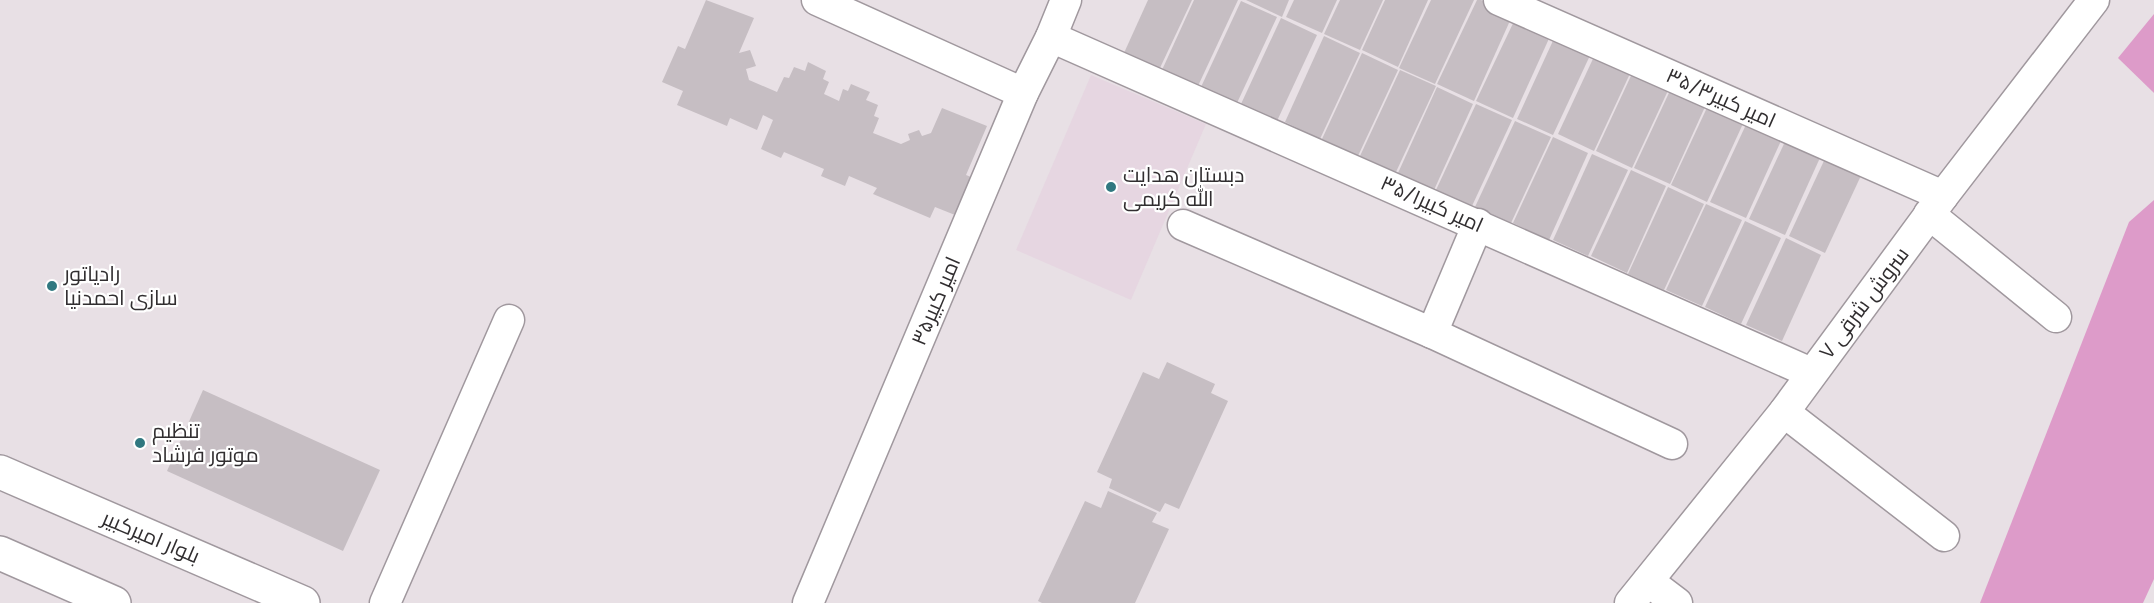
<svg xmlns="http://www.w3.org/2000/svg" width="2154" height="603" viewBox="0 0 2154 603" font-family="Karla,Cairo,sans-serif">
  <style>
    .built { fill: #e6d6e1 }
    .green { fill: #dd9bc9 }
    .building { fill: #c6bec3 }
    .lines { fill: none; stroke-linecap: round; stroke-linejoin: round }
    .minor-casing { stroke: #a0989e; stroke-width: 33 }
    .major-casing { stroke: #a0989e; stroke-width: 36 }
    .minor { stroke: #fff; stroke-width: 30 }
    .major { stroke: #fff; stroke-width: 33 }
    .poi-dot { fill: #307880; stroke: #fff; stroke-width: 2 }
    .labels { text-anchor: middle; stroke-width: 4.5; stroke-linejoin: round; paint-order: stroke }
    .street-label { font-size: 21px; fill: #312e30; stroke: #fff }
    .poi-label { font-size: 21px; fill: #312e30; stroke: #fff; text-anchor: start }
  </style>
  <rect width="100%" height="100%" fill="#e8e0e5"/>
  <polygon class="built" points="1091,75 1206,124 1131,300 1016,250"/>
  <g class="green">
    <polygon points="2154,14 2154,93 2118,58"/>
    <polygon points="2154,200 2154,579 2143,603 1980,603 2129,222"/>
  </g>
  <g class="building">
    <polygon points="706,0 754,18 739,53 750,50 756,66 746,69 749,80 777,92 784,77 789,78 794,67 805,71 808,62 826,71 823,79 829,82 824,94 839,101 843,89 848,91 851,84 870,92 866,100 878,105 874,116 879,118 873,133 901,144 910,140 908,134 919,130 922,136 931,133 942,108 987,126 966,175 971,177 955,215 935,207 930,218 873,194 877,188 849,176 845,186 821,176 824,169 784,152 781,158 761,149 773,120 763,115 757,130 730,118 727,126 677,105 683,91 662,82 678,46 685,49"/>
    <polygon points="1148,0 1192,0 1159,70 1124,53"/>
    <polygon points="1194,0 1238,0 1198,86 1162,70"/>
    <polygon points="1246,0 1289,0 1282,17"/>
    <polygon points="1294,0 1337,0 1322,33 1286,17"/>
    <polygon points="1340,0 1383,0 1360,50 1324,34"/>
    <polygon points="1385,0 1428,0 1398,67 1362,50"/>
    <polygon points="1431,0 1474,0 1435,84 1399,68"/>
    <polygon points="1477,0 1481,0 1513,14 1474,101 1437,84"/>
    <polygon points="1241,1 1277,17 1237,103 1201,87"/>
    <polygon points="1517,15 1552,32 1513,118 1476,101"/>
    <polygon points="1281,18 1317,35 1277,121 1241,104"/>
    <polygon points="1557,32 1593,49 1553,135 1517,119"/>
    <polygon points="1324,36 1360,53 1320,139 1285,122"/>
    <polygon points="1598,48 1634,65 1594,151 1558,134"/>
    <polygon points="1362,53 1398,70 1358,156 1322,139"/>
    <polygon points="1636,65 1672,82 1632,168 1596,151"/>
    <polygon points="1400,70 1436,86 1396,172 1360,156"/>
    <polygon points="1674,82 1709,98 1670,184 1634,168"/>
    <polygon points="1437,87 1473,104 1434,190 1398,173"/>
    <polygon points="1711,99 1747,115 1707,202 1671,185"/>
    <polygon points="1476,104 1512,120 1472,206 1436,190"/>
    <polygon points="1750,116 1785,132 1746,218 1710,202"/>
    <polygon points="1515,121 1551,137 1511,223 1475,207"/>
    <polygon points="1789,133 1824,149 1785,235 1749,219"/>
    <polygon points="1553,137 1588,153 1549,240 1513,223"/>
    <polygon points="1829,150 1865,167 1825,253 1789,236"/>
    <polygon points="1592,154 1628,170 1588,256 1553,240"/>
    <polygon points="1631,170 1666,186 1627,273 1591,256"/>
    <polygon points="1668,187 1704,204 1664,290 1628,274"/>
    <polygon points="1706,204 1742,220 1702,306 1666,290"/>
    <polygon points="1745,221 1781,238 1741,324 1705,307"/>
    <polygon points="1786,238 1821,255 1782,341 1746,325"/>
    <polygon points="1167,362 1215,384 1211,393 1228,401 1179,509 1165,503 1160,512 1109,488 1112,479 1097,472 1143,372 1159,379"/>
    <polygon points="203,390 380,470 343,551 167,471"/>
    <polygon points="1108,491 1157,513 1152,522 1169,529 1135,603 1042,603 1038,601 1085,501 1101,508"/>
  </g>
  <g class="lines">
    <g class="minor-casing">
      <g id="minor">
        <polyline points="817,0 1023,93"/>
        <polyline points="1499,0 1943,196"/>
        <polyline points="1051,37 1811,373"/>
        <polyline points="1929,214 2056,317"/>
        <polyline points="1183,225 1432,333 1672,444"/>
        <polyline points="1432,333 1478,224"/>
        <polyline points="1784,412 1944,536"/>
        <polyline points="1648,581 1677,603"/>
        <polyline points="385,603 509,320"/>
        <polyline points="808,603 1023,93 1051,37 1066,0"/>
        <polyline points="1630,603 1784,412 1943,196 2094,0"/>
      </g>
    </g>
    <g class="major-casing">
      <g id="major">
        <polyline points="0,472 303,603"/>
        <polyline points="0,553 114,603"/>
      </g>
    </g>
    <use href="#minor" class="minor"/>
    <use href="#major" class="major"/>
  </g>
  <g class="poi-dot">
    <circle cx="1111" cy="187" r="6"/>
    <circle cx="52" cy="286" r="6"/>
    <circle cx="140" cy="443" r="6"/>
  </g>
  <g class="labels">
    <g class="street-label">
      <text transform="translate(1721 98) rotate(24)" y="7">امیر کبیر۳۵/۳</text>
      <text transform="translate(1432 204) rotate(24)" y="7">امیر کبیر۳۵/۱</text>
      <text transform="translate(936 301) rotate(-67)" y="7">امیر کبیر۳۵</text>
      <text transform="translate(1864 303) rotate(-53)" y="7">سروش شرقی ۷</text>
      <text transform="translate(151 537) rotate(23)" y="7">بلوار امیرکبیر</text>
    </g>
    <g class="poi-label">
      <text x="1123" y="182">دبستان هدایت<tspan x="1123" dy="24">الله کریمی</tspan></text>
      <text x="64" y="281">رادیاتور<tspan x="64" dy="24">سازی احمدنیا</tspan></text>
      <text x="152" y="438">تنظیم<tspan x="152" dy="24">موتور فرشاد</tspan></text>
    </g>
  </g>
</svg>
